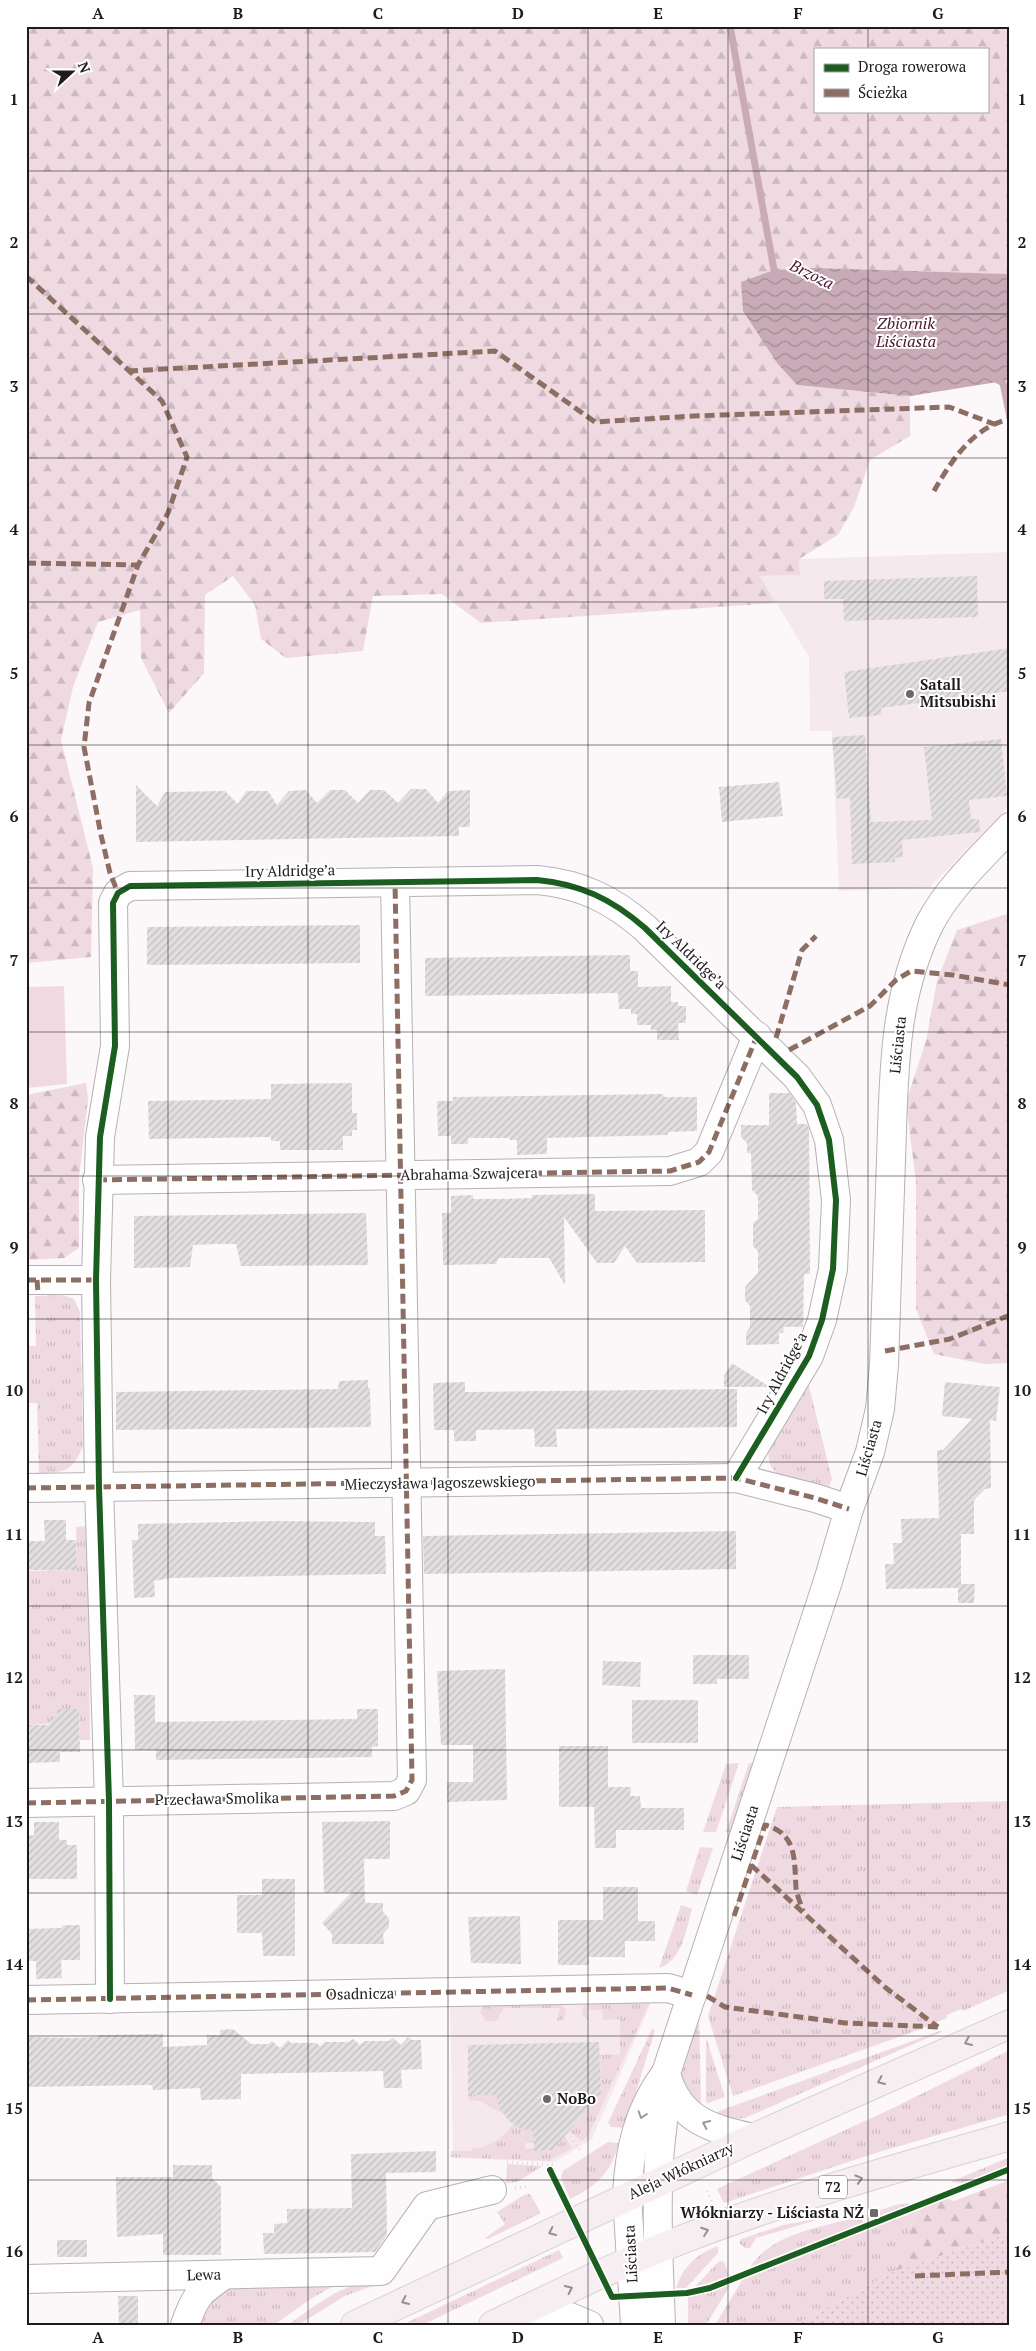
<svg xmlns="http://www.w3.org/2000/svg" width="1036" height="2351" viewBox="0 0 1036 2351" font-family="'PT Serif',serif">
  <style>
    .built { fill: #f6e9ed }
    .grass { fill: url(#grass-tufts) }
    .forest { fill: url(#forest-firs); fill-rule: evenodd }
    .garden { fill: url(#garden-dots) }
    .pitch { fill: #f0dae2 }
    .water { fill: url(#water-waves) }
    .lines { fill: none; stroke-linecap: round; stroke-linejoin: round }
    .stream { stroke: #c8abb6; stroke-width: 7 }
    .building { fill: url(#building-hatch) }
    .minor-casing { stroke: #b6b2b4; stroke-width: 30 }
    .major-casing { stroke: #d6d3d4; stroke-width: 30 }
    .path { stroke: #dbd8d9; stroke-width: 3; stroke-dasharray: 1 4; stroke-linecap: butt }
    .minor { stroke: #fffefe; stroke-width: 28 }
    .major { stroke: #f7eef1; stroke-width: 28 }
    .quiet { stroke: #8d6e63; stroke-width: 5; stroke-dasharray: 10 5; stroke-linecap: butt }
    .cycleway-casing { stroke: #fff; stroke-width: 9 }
    .cycleway { stroke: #1b5e20; stroke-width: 6 }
    .oneway { stroke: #968f92 }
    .oneway2 { stroke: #9a9899 }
    .grid { fill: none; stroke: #1f1b1d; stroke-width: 1; stroke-opacity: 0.55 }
    .poi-dot { fill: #6c686a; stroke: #fff; stroke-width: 2 }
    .labels { text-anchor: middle; stroke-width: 4; stroke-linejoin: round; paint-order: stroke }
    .shield { fill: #fff; stroke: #625f61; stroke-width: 1 }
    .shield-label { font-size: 14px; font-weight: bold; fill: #1f1b1d }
    .poi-label { font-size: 15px; font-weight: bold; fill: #1f1b1d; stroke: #fff; text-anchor: start }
    .street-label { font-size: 15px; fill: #1f1b1d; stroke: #fff }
    .water-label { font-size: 16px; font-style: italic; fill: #48152d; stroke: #fff }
    .neatline { fill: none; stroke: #1f1b1d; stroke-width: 2 }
    .grid-label { font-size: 16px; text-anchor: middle; font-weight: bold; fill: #1f1b1d }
  </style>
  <defs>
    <pattern id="grass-tufts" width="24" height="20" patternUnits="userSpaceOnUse" patternTransform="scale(1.25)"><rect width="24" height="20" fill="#f0dae2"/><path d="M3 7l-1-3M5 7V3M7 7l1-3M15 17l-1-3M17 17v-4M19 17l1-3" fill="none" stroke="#cdbac1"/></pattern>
    <pattern id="forest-firs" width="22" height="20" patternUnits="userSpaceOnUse" patternTransform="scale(1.25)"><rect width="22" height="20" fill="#f0dae2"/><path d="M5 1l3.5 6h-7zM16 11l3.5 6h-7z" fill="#cdbac1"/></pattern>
    <pattern id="garden-dots" width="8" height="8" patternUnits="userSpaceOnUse" patternTransform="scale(1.25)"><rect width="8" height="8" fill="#f0dae2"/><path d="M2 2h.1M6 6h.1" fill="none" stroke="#cdbac1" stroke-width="1.8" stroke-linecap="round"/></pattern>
    <pattern id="water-waves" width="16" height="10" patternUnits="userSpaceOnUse" patternTransform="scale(1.25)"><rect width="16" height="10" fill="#c8abb6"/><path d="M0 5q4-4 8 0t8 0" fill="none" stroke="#a28a93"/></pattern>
    <pattern id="building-hatch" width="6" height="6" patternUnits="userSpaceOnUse" patternTransform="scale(1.25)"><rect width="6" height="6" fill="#e3dfe0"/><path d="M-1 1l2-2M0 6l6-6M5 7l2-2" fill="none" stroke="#c2bfc0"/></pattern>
  </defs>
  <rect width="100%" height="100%" fill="#fcf7f9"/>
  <g class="built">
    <polygon points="1010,552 1010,805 930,887 839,891 832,731 810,731 809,657 760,576 800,575 799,559"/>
    <polygon points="654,1996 592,2139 555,2162 453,2158 450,2002"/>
  </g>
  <g class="grass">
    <path d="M62 1295 74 1299 80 1312 83 1446C73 1471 65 1473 39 1473L37 1403H26V1346H36L35 1296Z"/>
    <path d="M804 1384 809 1386 832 1479 829 1487 825 1488C797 1481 763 1483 769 1444Z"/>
    <polygon points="88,1526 90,1740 80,1740 79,1709 57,1709 57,1717 50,1717 50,1724 26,1725 26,1571 77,1570 76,1527"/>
    <polygon points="739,1763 716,1832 703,1832 726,1764"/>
    <polygon points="749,1763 754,1763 731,1832 726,1832"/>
    <polygon points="1010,1801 1010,1990 963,2011 961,2009 947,2015 947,2018 921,2029 733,2096 708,2016 777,1807"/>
    <polygon points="700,1847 713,1848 697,1895 686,1891"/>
    <path d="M681 1905 692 1909C686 1930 682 1961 659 1968Z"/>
    <polygon points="650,2002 587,2138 581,2141 569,2131 601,2093 600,2055 620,2054 620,2019 603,2020 602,2010 588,2010 588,2020 582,2015 583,2007 586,2004"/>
    <path d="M485 2005H562C566 2009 566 2014 564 2019L557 2021 560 2008H504L496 2021H485L480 2011Z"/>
    <polygon points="699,2012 701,2105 692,2104 679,2073"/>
    <polygon points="652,2029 655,2030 625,2128 611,2127 608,2123"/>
    <polygon points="940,2031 941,2032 745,2118 727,2119 711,2114"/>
    <polygon points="706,2037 725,2097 708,2103 706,2102"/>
    <polygon points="1010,2050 1010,2114 879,2152 724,2203 717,2189 893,2108"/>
    <path d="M468 2095H498L503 2113C490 2109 485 2099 469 2100Z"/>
    <path d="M513 2124 519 2128 534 2129V2142L525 2143V2149L534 2148V2151L553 2150 565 2136 572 2148 549 2161 450 2157 451 2151H471L472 2148C488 2149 504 2137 513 2124Z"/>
    <path d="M608 2142 619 2143C611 2172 597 2186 570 2199L561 2177 563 2171Z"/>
    <polygon points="1010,2157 1010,2165 962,2183 950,2182"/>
    <polygon points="507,2164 543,2166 517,2182 506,2183"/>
    <polygon points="530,2194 541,2213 488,2239 485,2238 505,2224 497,2212 524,2195"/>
    <path d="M915 2203 750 2267C773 2232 824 2227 861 2216L863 2222 879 2217 877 2211 899 2204Z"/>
    <polygon points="917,2211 895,2271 795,2325 715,2325 743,2279"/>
    <polygon points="827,2217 756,2238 750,2248 745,2248 739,2243 741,2239 783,2225"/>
    <path d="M718 2246V2253L686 2288H676C683 2266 697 2254 718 2246Z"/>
    <polygon points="559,2250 563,2258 422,2325 402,2325"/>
    <polygon points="722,2261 725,2264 729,2276 694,2288 718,2262"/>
    <path d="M383 2282 345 2296 298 2325H288C308 2311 336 2288 360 2284 368 2283 376 2283 383 2282Z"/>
    <polygon points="339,2283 312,2298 274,2325 196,2325 197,2314 222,2285"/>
    <polygon points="731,2284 706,2325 688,2325 688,2296 711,2292"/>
  </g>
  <g class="forest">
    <path d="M26 26H1010V274L816 268 797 385 910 396V436L870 460 854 507 838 535 799 559 800 575 760 576 776 603 481 623 442 594 373 596 363 651 286 658 261 639 255 605 233 576 205 595 204 673 169 713 141 658 140 610 98 622 73 687 61 740 93 868 91 957 26 963ZM815 49H987V111H815Z"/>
    <polygon points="1010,913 1010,1363 984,1364 934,1354 916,1309 916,1182 906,1102 926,1041 937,981 957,930"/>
    <polygon points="86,1083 88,1099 79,1178 79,1248 64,1258 26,1260 26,1095"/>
    <polygon points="1010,2180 1010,2233 895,2271 917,2211 947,2198 954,2201"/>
  </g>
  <polygon class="garden" points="1010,2233 1010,2325 795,2325 895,2271"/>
  <polygon class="pitch" points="64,986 67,1084 26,1088 26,987"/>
  <polygon class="water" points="816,268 1010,274 1010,380 910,396 797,385 777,363 743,311 741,282 774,270"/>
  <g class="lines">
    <g class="stream">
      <polyline points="730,26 774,270 780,274"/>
      <polyline points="992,377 1003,383 1010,417"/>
    </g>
  </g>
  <g class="building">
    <polygon points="977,576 978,617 844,621 843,599 824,599 824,581"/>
    <polygon points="1010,648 1010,691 881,708 882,715 849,718 844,672"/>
    <polygon points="865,735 871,822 932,820 924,747 1001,739 1007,796 969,800 971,819 979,819 980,832 902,840 903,857 895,858 895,862 852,864 850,798 837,799 832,737"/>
    <polygon points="779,782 783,816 722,822 719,787"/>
    <polygon points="136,785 157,806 165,792 225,791 238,804 246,791 268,791 277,805 289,791 306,790 317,803 330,790 345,790 358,803 370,790 384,790 398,803 411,789 426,789 438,803 448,791 470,790 470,827 459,827 459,836 136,842"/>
    <polygon points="360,925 360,963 147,965 147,927"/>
    <polygon points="630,955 630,971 638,971 638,987 671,986 671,1002 678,1002 678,1006 686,1006 686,1023 678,1023 679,1040 657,1040 657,1030 651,1030 651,1025 637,1025 637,1014 631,1014 631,1009 619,1009 618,993 425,996 425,958"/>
    <polygon points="352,1083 352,1113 357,1113 357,1130 352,1130 352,1136 343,1136 343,1150 280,1150 280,1141 271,1141 271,1137 149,1139 148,1101 271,1099 271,1084"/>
    <polygon points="769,1093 790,1093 796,1103 797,1124 807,1124 809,1129 810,1274 804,1274 803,1327 784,1327 783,1333 779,1333 779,1344 746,1345 746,1333 750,1327 750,1306 745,1300 745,1287 758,1273 758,1251 753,1246 753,1223 758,1219 758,1196 752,1190 751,1153 747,1153 747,1143 741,1137 741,1125 769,1125"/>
    <polygon points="663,1094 664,1097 697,1097 697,1131 668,1132 668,1135 547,1138 547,1154 517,1155 517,1140 510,1140 510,1138 468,1138 468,1144 451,1144 451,1136 438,1136 437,1101 453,1101 453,1097"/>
    <polygon points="595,1194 595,1211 705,1210 705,1262 637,1263 625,1246 614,1263 597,1263 564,1217 565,1285 549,1258 499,1258 496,1264 443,1265 442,1213 451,1213 451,1196 473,1195 473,1199 503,1199 532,1198 532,1195"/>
    <polygon points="366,1213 368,1265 241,1266 236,1244 215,1244 193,1245 190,1267 134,1268 134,1216"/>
    <polygon points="732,1363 770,1387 724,1387 724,1376"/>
    <polygon points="368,1380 368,1388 370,1388 371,1427 116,1430 116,1392 338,1389 339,1381"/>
    <polygon points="465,1382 465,1392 737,1389 737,1427 556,1429 557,1447 535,1447 534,1429 476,1430 476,1441 454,1441 454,1430 434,1430 433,1383"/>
    <polygon points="945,1382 1000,1387 996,1421 990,1420 991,1488 985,1489 974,1500 974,1534 961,1534 961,1584 975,1584 974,1603 958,1603 958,1588 886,1589 885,1564 894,1564 893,1543 902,1543 901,1519 939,1518 937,1450 943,1450 972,1419 942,1416"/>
    <polygon points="44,1520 66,1520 66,1540 76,1540 77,1570 26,1570 26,1541 45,1541"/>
    <polygon points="274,1521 375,1522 375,1536 385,1536 386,1574 170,1578 154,1581 155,1597 134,1598 132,1540 138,1540 138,1524"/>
    <polygon points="736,1531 736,1569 424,1574 423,1536"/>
    <polygon points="693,1655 749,1655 749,1679 717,1679 717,1684 693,1684"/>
    <polygon points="603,1661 641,1662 640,1687 602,1685"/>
    <polygon points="505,1669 507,1800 447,1802 447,1782 473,1782 473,1745 441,1745 437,1671"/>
    <polygon points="134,1695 155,1695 155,1722 357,1719 357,1709 378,1709 378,1746 372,1747 372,1757 156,1760 156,1750 135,1750"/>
    <rect x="632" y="1700" width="66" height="43"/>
    <polygon points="57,1709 79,1709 80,1752 60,1752 60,1762 26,1763 26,1725 50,1725 50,1717 57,1717"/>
    <polygon points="559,1746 608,1746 608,1787 631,1787 630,1796 640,1796 641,1808 684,1808 684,1830 616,1830 616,1848 595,1848 594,1807 559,1807"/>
    <polygon points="390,1821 390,1859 364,1859 365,1903 383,1903 383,1912 389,1918 389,1927 383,1934 384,1944 332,1944 332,1934 322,1923 352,1892 324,1893 322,1822"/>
    <polygon points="34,1822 59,1822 59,1840 67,1840 67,1845 77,1845 77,1879 26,1879 26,1836 34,1835"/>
    <polygon points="262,1879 295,1879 295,1956 263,1956 262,1933 237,1933 237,1895 262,1895"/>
    <polygon points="603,1887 638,1887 638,1921 655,1921 655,1941 625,1941 625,1957 589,1957 589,1965 558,1965 558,1920 603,1920"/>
    <polygon points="520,1916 521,1964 471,1963 468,1917"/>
    <polygon points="64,1925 80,1925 80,1960 61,1960 62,1978 36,1979 36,1961 26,1961 26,1929 61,1928"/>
    <polygon points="233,2029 251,2044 268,2044 272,2041 280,2048 288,2040 291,2043 316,2043 320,2046 325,2042 349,2042 353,2039 360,2045 365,2041 389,2041 393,2038 401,2045 408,2037 412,2040 421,2040 422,2069 401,2070 402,2088 384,2088 383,2071 241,2074 241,2099 201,2100 200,2088 153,2090 152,2085 26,2087 26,2037 73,2038 98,2037 98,2035 163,2034 163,2047 207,2045 207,2035 220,2035 220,2030"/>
    <polygon points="599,2042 601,2093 553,2150 534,2151 533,2131 519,2128 508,2120 500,2109 496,2095 468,2095 468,2045"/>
    <polygon points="436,2151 436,2172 386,2173 387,2235 375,2252 264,2254 263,2233 274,2233 274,2224 287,2223 287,2209 352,2208 351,2154"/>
    <polygon points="173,2165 212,2165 212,2178 221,2187 221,2255 163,2255 163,2234 117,2237 116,2177 173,2177"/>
    <rect x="57" y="2240" width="30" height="17"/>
    <polygon points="118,2296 138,2296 138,2325 119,2325"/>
  </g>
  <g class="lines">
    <g class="minor-casing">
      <g id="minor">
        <polyline points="97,1180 670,1171 699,1162 709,1152 757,1036"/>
        <polyline points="26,1280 96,1280"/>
        <polyline points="26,1488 736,1478 815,1498 849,1509"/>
        <polyline points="26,1803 394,1796 406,1791 412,1780 395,882"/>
        <path d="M110 1999 109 1801 99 1487 96 1280 100 1137 115 1046 113 903 118 893 130 886 537 880C580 884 612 899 645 928L797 1077 817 1105 829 1140 836 1200 833 1269 822 1320 809 1356 736 1478"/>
        <polyline points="26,2000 668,1988 692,1995"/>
        <path d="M667 2077C680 2121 713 2129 753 2138"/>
        <polyline points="26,2279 381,2271 427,2206 492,2190"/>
        <polyline points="524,2310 570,2317 589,2325"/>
        <path d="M185 2325C195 2296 199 2292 224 2275"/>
        <path d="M635 2325 627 2196C629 2151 638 2109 666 2073"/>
        <path d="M661 2325C659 2270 656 2215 659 2160 661 2131 667 2103 666 2073L828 1581 849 1509 870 1452 880 1409 884 1365C887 1296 889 1228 891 1160 894 1078 892 999 930 923 949 887 982 857 1010 827"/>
      </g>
    </g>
    <g class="major-casing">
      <g id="major">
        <polyline points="355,2325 753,2138 1010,2024"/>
        <path d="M493 2325C557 2295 620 2263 686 2238 792 2197 901 2167 1010 2136"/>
      </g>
    </g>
    <g class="path">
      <polyline points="567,2133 580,2150"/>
      <polyline points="507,2162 557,2165"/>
      <polyline points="515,2188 526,2187"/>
      <polyline points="707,2191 712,2202"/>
    </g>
    <use href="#minor" class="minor"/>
    <use href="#major" class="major"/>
    <g class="quiet">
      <polyline points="26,276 162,401 187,457 168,513 138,565 89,703 84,747 101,835 110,873 118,893"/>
      <polyline points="128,371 495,351 595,422 694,416 949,407 994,424"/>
      <path d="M934 491C951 461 974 426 1010 419"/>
      <polyline points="26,563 138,565"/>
      <polyline points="776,1038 802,950 816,936"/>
      <polyline points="789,1050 870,1006 896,980 911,971 953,975 1010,985"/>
      <polyline points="97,1180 670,1171 699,1162 709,1152 757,1036"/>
      <polyline points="26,1280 96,1280"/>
      <polyline points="37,1280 38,1293"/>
      <polyline points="885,1351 950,1339 1010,1315"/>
      <polyline points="26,1488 736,1478 815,1498 849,1509"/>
      <polyline points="26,1803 394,1796 406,1791 412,1780 395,882"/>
      <polyline points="751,1865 886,1988 938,2027"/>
      <path d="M734 1916 765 1825C798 1834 794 1861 796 1888 797 1896 801 1904 803 1911"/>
      <polyline points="707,1996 725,2007 845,2023 938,2027"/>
      <polyline points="26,2000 668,1988 692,1995"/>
      <polyline points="915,2276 1010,2272"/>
    </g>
    <g class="cycleway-casing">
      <g id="cycleway">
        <path d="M110 1999 109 1801 99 1487 96 1280 100 1137 115 1046 113 903 118 893 130 886 537 880C580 884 612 899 645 928L797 1077 817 1105 829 1140 836 1200 833 1269 822 1320 809 1356 736 1478"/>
        <polyline points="550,2170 612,2297 687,2293 710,2288 1010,2169"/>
      </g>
    </g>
    <use href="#cycleway" class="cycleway"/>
  </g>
  <defs><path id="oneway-chevron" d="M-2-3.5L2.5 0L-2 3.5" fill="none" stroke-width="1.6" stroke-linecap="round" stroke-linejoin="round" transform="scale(1.25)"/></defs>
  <g class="oneway">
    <use href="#oneway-chevron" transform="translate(968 2042) rotate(156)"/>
    <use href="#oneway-chevron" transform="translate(881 2081) rotate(156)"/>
    <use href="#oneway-chevron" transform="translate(859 2179) rotate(-17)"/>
    <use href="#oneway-chevron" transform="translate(705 2231) rotate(-20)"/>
    <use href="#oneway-chevron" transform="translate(552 2232) rotate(155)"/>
    <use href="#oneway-chevron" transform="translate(569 2289) rotate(-25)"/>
    <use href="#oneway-chevron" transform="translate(405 2301) rotate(155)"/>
  </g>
  <g class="oneway2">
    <use href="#oneway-chevron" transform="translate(642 2115) rotate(108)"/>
    <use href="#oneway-chevron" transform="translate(706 2124) rotate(-155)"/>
  </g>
  <path class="grid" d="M168 26V2325M308 26V2325M448 26V2325M588 26V2325M728 26V2325M868 26V49M868 111V2325M26 171H1010M26 314H1010M26 458H1010M26 602H1010M26 745H1010M26 888H1010M26 1032H1010M26 1176H1010M26 1319H1010M26 1462H1010M26 1606H1010M26 1750H1010M26 1893H1010M26 2036H1010M26 2180H1010"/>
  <g class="poi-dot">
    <circle cx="910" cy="694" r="5"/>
    <circle cx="547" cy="2099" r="5"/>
    <rect x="869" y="2208" width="10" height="10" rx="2.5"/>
  </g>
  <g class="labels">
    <rect class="shield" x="819" y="2175.5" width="28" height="23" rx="4"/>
    <g class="shield-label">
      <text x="833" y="2192">72</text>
    </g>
    <g class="poi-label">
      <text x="920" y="690">Satall<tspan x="920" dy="17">Mitsubishi</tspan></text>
      <text x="557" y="2104">NoBo</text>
      <text x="864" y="2218" text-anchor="end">Włókniarzy - Liściasta NŻ</text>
    </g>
    <g class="street-label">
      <text transform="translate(290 871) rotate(-1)" y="5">Iry Aldridge’a</text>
      <text transform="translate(691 955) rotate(44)" y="5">Iry Aldridge’a</text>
      <text transform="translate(898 1045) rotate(-84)" y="5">Liściasta</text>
      <text transform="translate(469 1174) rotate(-1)" y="5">Abrahama Szwajcera</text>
      <text transform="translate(782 1373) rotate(-62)" y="5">Iry Aldridge’a</text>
      <text transform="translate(869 1448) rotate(-74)" y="5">Liściasta</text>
      <text transform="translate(440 1483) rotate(-1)" y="5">Mieczysława Jagoszewskiego</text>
      <text transform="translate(217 1799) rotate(-1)" y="5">Przecława Smolika</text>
      <text transform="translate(745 1833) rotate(-72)" y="5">Liściasta</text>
      <text transform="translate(360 1994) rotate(-1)" y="5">Osadnicza</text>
      <text transform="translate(681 2171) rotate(-25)" y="5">Aleja Włókniarzy</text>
      <text transform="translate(631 2254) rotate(-93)" y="5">Liściasta</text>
      <text transform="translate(204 2275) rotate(-2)" y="5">Lewa</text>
    </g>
    <g class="water-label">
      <text transform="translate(812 274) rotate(26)" y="6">Brzoza</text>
      <text x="906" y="329">Zbiornik<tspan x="906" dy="18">Liściasta</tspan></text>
    </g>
  </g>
  <rect width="1036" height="2351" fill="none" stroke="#ffffff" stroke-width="55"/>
  <rect x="814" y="48" width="175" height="65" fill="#ffffff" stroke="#a5a4a5"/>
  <rect x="824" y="64" width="25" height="8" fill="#1b5e20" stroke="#a5a4a5"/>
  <text x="858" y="72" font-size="15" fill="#1f1b1d">Droga rowerowa</text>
  <rect x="824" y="89" width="25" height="8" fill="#8d6e63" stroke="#a5a4a5"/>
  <text x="858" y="98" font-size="15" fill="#1f1b1d">Ścieżka</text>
  <g transform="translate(72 72) rotate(69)" stroke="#ffffff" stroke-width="4" paint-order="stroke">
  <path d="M0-4L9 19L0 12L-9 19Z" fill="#1f1b1d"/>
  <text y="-8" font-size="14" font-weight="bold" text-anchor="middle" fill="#1f1b1d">N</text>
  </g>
  <rect x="28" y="28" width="980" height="2296" class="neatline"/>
  <g class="grid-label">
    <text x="98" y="19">A</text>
    <text x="238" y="19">B</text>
    <text x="378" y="19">C</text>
    <text x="518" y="19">D</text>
    <text x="658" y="19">E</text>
    <text x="798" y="19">F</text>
    <text x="938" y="19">G</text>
    <text x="14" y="105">1</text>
    <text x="1022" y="105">1</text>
    <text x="14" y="248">2</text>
    <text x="1022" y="248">2</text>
    <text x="14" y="392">3</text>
    <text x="1022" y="392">3</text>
    <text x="14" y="535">4</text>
    <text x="1022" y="535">4</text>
    <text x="14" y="679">5</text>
    <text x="1022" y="679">5</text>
    <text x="14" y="822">6</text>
    <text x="1022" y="822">6</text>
    <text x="14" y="966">7</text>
    <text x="1022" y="966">7</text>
    <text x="14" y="1109">8</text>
    <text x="1022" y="1109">8</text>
    <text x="14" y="1253">9</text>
    <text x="1022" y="1253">9</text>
    <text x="14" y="1396">10</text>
    <text x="1022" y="1396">10</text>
    <text x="14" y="1540">11</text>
    <text x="1022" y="1540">11</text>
    <text x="14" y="1683">12</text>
    <text x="1022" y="1683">12</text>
    <text x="14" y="1827">13</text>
    <text x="1022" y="1827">13</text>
    <text x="14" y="1970">14</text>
    <text x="1022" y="1970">14</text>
    <text x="14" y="2114">15</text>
    <text x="1022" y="2114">15</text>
    <text x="14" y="2257">16</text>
    <text x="1022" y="2257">16</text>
    <text x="98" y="2343">A</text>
    <text x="238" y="2343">B</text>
    <text x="378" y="2343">C</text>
    <text x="518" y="2343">D</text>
    <text x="658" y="2343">E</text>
    <text x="798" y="2343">F</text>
    <text x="938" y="2343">G</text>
  </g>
</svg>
